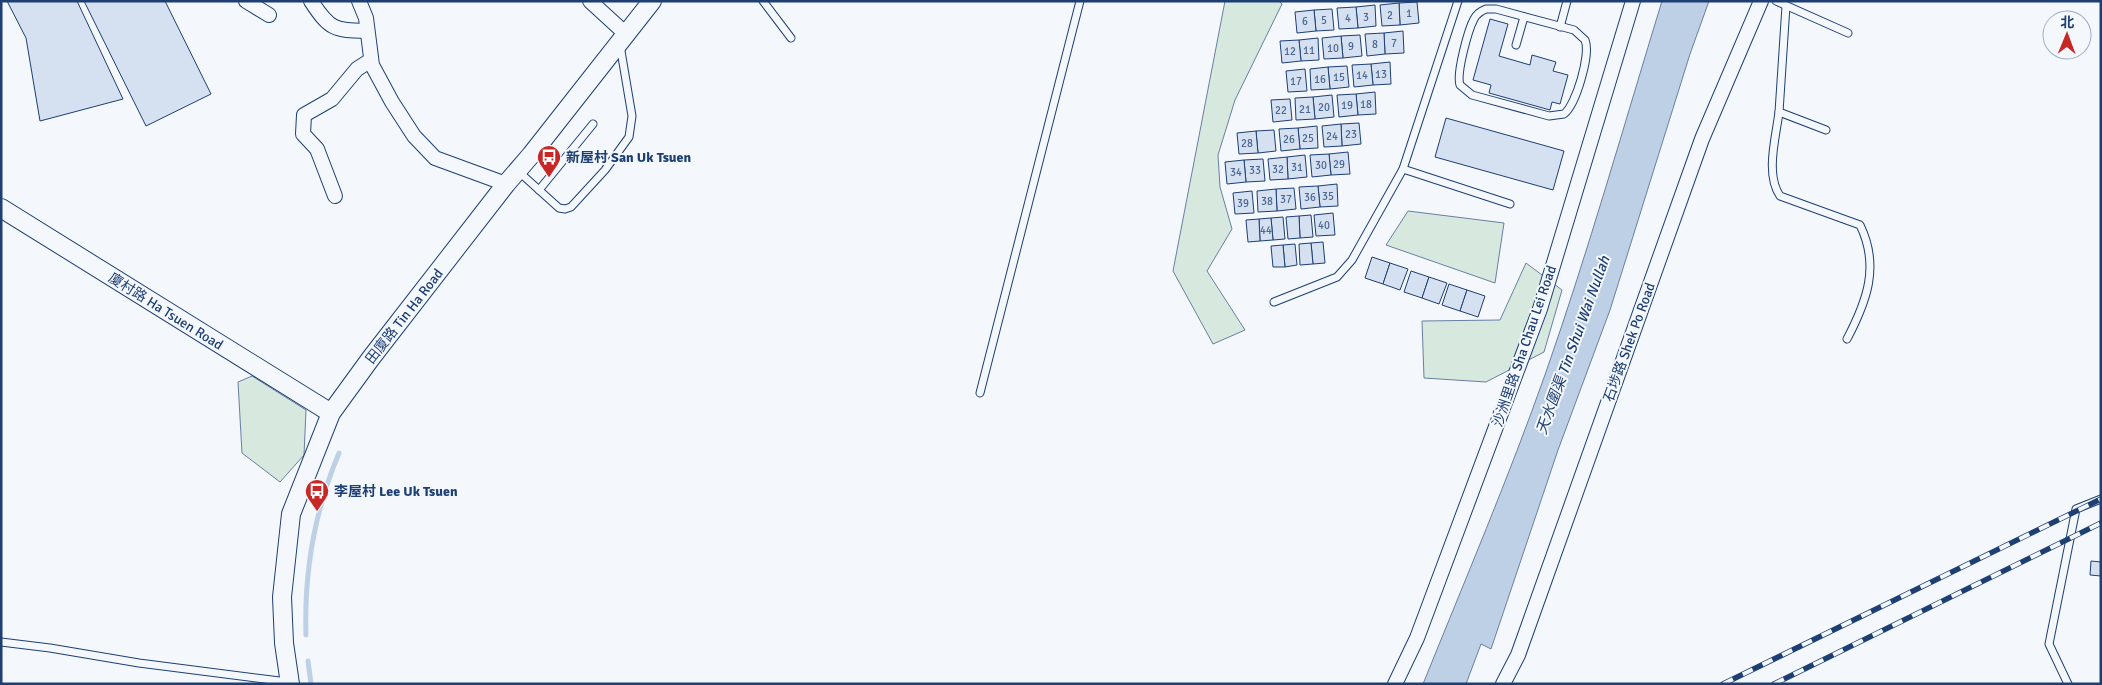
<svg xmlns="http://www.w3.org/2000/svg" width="2102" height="685" viewBox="0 0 2102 685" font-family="Signika,'Noto Sans SC',sans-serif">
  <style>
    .green { fill: #d7e8df; stroke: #687fa3 }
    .water { fill: #bed0e5; stroke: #687fa3 }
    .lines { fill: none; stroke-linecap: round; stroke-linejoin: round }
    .stream { stroke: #bed0e5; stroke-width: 5 }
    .building { fill: #d5e0f0; stroke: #1d3f73 }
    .service-casing { stroke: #1d3f73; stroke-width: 9 }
    .minor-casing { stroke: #1d3f73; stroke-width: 16 }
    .tertiary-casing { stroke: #1d3f73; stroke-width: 20 }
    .service { stroke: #f4f7fb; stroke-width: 7 }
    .minor { stroke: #f4f7fb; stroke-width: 14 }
    .tertiary { stroke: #f4f7fb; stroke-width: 18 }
    .rail-casing { stroke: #1d3f73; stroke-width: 5.5 }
    .rail { stroke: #f4f7fb; stroke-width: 4; stroke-dasharray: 11; stroke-linecap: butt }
    .labels { text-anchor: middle; stroke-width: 4; stroke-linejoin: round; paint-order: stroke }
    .number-label { font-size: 11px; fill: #4b6792 }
    .poi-label { font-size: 14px; font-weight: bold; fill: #1d3f73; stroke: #f4f7fb; text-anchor: start }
    .street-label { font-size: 14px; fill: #1d3f73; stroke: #f4f7fb }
    .water-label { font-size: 15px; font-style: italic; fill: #1d3f73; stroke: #f4f7fb }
  </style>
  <rect width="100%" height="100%" fill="#f4f7fb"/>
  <g class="green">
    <polygon points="1225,1 1279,1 1282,4 1235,100 1218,155 1220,187 1232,229 1207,271 1245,330 1213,344 1173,271"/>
    <polygon points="1408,211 1504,223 1495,283 1386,245"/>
    <polygon points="1526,263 1562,290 1544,352 1486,382 1424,378 1422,321 1500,320"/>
    <polygon points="252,376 306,410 304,455 280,482 242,453 238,382"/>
  </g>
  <path class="water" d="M1662 1H1709L1690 54 1610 310 1558 450 1491 649 1481 644 1466 684H1423C1465 580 1509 477 1546 372 1589 249 1624 125 1662 1Z"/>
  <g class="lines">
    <g class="stream">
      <path d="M306 635C304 573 315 510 339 453"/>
      <polyline points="308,661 311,684"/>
    </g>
  </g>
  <g class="building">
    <polygon points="7,1 77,1 123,99 40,121 26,38"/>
    <polygon points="84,1 165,1 211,94 146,126"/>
    <polygon points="1417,2 1419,23 1400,25 1399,3"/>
    <polygon points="1399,3 1400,25 1382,26 1380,5"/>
    <polygon points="1375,5 1376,26 1358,28 1356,7"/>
    <polygon points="1356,7 1358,28 1339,29 1337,8"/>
    <polygon points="1332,9 1334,30 1316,31 1314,10"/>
    <polygon points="1314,10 1316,31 1297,33 1295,12"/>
    <polygon points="1490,19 1508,24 1499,56 1530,65 1532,55 1556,62 1553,71 1568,75 1560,104 1552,102 1550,110 1489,93 1491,85 1473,80"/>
    <polygon points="1403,31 1404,53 1385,54 1384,33"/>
    <polygon points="1384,33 1385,54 1367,56 1365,34"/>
    <polygon points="1360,35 1362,56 1343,58 1341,36"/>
    <polygon points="1341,36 1343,58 1324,59 1322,38"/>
    <polygon points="1318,38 1319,60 1301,61 1299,40"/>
    <polygon points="1299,40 1301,61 1282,63 1280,41"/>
    <polygon points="1390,62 1391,84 1373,85 1371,64"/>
    <polygon points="1371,64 1373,85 1354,87 1352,65"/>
    <polygon points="1347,66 1349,87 1330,89 1328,67"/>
    <polygon points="1328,67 1330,89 1311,90 1310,69"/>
    <polygon points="1305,69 1307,91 1288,92 1286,71"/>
    <polygon points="1375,92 1376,114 1358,115 1356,94"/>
    <polygon points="1356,94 1358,115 1339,117 1337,95"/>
    <polygon points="1332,95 1334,117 1315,119 1313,97"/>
    <polygon points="1313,97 1315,119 1296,120 1295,98"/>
    <polygon points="1290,99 1292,120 1273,122 1271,100"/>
    <polygon points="1446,118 1564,151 1553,190 1435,157"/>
    <polygon points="1359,123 1361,144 1342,146 1341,124"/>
    <polygon points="1341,124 1342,146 1324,147 1322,126"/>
    <polygon points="1317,126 1318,148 1300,149 1298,128"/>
    <polygon points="1298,128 1300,149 1281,151 1279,129"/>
    <polygon points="1274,130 1276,151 1258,153 1256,131"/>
    <polygon points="1256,131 1258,153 1239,154 1237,133"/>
    <polygon points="1348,152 1350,174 1331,175 1329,154"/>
    <polygon points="1329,154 1331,175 1312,177 1310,155"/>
    <polygon points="1305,155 1307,177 1288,179 1287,157"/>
    <polygon points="1287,157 1288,179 1270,180 1268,159"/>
    <polygon points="1263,159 1265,181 1246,182 1244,160"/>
    <polygon points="1244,160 1246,182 1227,184 1225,162"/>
    <polygon points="1337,184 1338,206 1320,207 1318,186"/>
    <polygon points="1318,186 1320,207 1301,209 1299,187"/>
    <polygon points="1294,188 1296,209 1277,211 1276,189"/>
    <polygon points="1276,189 1277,211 1258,212 1257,191"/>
    <polygon points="1252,191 1254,213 1235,214 1233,193"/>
    <polygon points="1333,213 1335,235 1316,236 1314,215"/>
    <polygon points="1311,215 1313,237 1300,238 1299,216"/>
    <polygon points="1299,216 1300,238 1288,239 1286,217"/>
    <polygon points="1283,217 1285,239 1273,240 1271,218"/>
    <polygon points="1271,218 1273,240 1260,241 1259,219"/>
    <polygon points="1259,219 1260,241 1248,242 1246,220"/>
    <polygon points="1323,242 1325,263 1313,264 1311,243"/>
    <polygon points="1311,243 1313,264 1300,265 1299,244"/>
    <polygon points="1295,244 1297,265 1285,267 1283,245"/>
    <polygon points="1283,245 1285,267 1273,267 1271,246"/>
    <polygon points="1372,257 1390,263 1383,284 1365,278"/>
    <polygon points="1390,263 1408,269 1400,290 1383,284"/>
    <polygon points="1411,271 1429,277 1422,298 1404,292"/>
    <polygon points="1429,277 1447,283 1439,304 1422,298"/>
    <polygon points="1449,284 1467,290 1460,311 1442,305"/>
    <polygon points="1467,290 1485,296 1478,317 1460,311"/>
    <polygon points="2091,561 2101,562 2101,576 2090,575"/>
  </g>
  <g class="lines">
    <g class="service-casing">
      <g id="service">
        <polyline points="763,1 791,38"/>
        <polyline points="1776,1 1848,33"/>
        <polyline points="1786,6 1779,112 1826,130"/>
        <path d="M1486 9H1496L1574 30 1585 40C1591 54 1576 105 1564 114L1549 116 1472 95 1460 85C1456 74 1468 30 1474 19 1477 13 1481 11 1486 9Z"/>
        <polyline points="1560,27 1567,1"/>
        <polyline points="1516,45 1524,17"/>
        <path d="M1779 112C1776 137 1765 174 1780 196L1860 225C1880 266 1867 301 1847 339"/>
        <polyline points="1403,169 1510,204"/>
        <polyline points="518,171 559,208 565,209 571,207 605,170 629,137 632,116 620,45"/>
        <polyline points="539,190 593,124"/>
        <polyline points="1274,302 1337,277 1352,260 1403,169 1458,1"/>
        <polyline points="980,393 1080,1"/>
        <polyline points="1,642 50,648 139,663 288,682"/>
        <polyline points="2068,684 2049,644 2076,509 2101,499"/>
      </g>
    </g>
    <g class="minor-casing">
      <g id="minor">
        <polyline points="246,1 269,15"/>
        <path d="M311 1C330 30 334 30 367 31"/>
        <polyline points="359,1 366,18 372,65 392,102 414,136 435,158 506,184"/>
        <polyline points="590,1 626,34"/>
        <polyline points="335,196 317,149 303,134 304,115 332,99 357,69 371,60"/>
        <polyline points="1395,684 1417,638 1540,309 1633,1"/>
        <polyline points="1503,684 1518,655 1702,139 1761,1"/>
      </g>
    </g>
    <g class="tertiary-casing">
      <g id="tertiary">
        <polyline points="1,208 331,413"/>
        <polyline points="290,684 284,643 282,597 291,514 331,413 371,358 506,184 531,155 652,1"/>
      </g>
    </g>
    <use href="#service" class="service"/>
    <use href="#minor" class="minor"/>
    <use href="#tertiary" class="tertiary"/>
    <g class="rail-casing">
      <g id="rail">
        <polyline points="1723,684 2101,499"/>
        <polyline points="1774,684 2101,523"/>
      </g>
    </g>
    <use href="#rail" class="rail"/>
  </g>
  <defs>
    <g id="bus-pin" transform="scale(1.25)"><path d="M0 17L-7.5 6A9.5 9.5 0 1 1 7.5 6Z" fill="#c62828" stroke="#f4f7fb"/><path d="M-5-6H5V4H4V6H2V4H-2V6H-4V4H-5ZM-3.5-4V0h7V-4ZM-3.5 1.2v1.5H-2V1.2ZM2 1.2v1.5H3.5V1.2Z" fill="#fff"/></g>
  </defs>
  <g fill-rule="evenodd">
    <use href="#bus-pin" x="549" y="157"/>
    <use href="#bus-pin" x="317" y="491"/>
  </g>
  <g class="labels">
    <g class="number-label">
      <text x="1409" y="17">1</text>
      <text x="1390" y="19">2</text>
      <text x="1366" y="21">3</text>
      <text x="1348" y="22">4</text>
      <text x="1324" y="24">5</text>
      <text x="1305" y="25">6</text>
      <text x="1394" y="47">7</text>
      <text x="1375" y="48">8</text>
      <text x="1351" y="50">9</text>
      <text x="1333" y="52">10</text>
      <text x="1309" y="54">11</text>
      <text x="1290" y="55">12</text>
      <text x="1381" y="78">13</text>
      <text x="1362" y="79">14</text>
      <text x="1339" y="81">15</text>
      <text x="1320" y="83">16</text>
      <text x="1296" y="85">17</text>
      <text x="1366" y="108">18</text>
      <text x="1347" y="109">19</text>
      <text x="1324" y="111">20</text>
      <text x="1305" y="113">21</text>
      <text x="1281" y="114">22</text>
      <text x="1351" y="138">23</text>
      <text x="1332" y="140">24</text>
      <text x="1308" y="142">25</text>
      <text x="1289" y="143">26</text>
      <text x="1247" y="147">28</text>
      <text x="1339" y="168">29</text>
      <text x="1321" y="169">30</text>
      <text x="1297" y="171">31</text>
      <text x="1278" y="173">32</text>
      <text x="1255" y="174">33</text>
      <text x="1236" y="176">34</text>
      <text x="1328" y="200">35</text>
      <text x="1310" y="201">36</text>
      <text x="1286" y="203">37</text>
      <text x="1267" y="205">38</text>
      <text x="1243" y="207">39</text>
      <text x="1324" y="229">40</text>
      <text x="1266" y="234">44</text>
    </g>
    <g class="poi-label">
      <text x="566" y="162">新屋村 San Uk Tsuen</text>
      <text x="334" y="496">李屋村 Lee Uk Tsuen</text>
    </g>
    <g class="street-label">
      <text transform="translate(166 311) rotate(32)" y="5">廈村路 Ha Tsuen Road</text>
      <text transform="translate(404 316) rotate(-52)" y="5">田廈路 Tin Ha Road</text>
      <text transform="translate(1629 342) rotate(-70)" y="5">石埗路 Shek Po Road</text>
      <text transform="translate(1524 346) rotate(-71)" y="5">沙洲里路 Sha Chau Lei Road</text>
    </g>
    <g class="water-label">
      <text transform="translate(1573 345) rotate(-70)" y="5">天水圍渠 Tin Shui Wai Nullah</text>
    </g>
  </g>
  <rect width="2102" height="685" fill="none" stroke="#1d3f73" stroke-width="5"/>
  <g transform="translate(2067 35) rotate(1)"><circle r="24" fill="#f4f7fb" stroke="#9eadc5"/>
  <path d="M0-4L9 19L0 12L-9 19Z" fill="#c62828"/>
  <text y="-8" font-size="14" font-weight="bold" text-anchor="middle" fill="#1d3f73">北</text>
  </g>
</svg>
